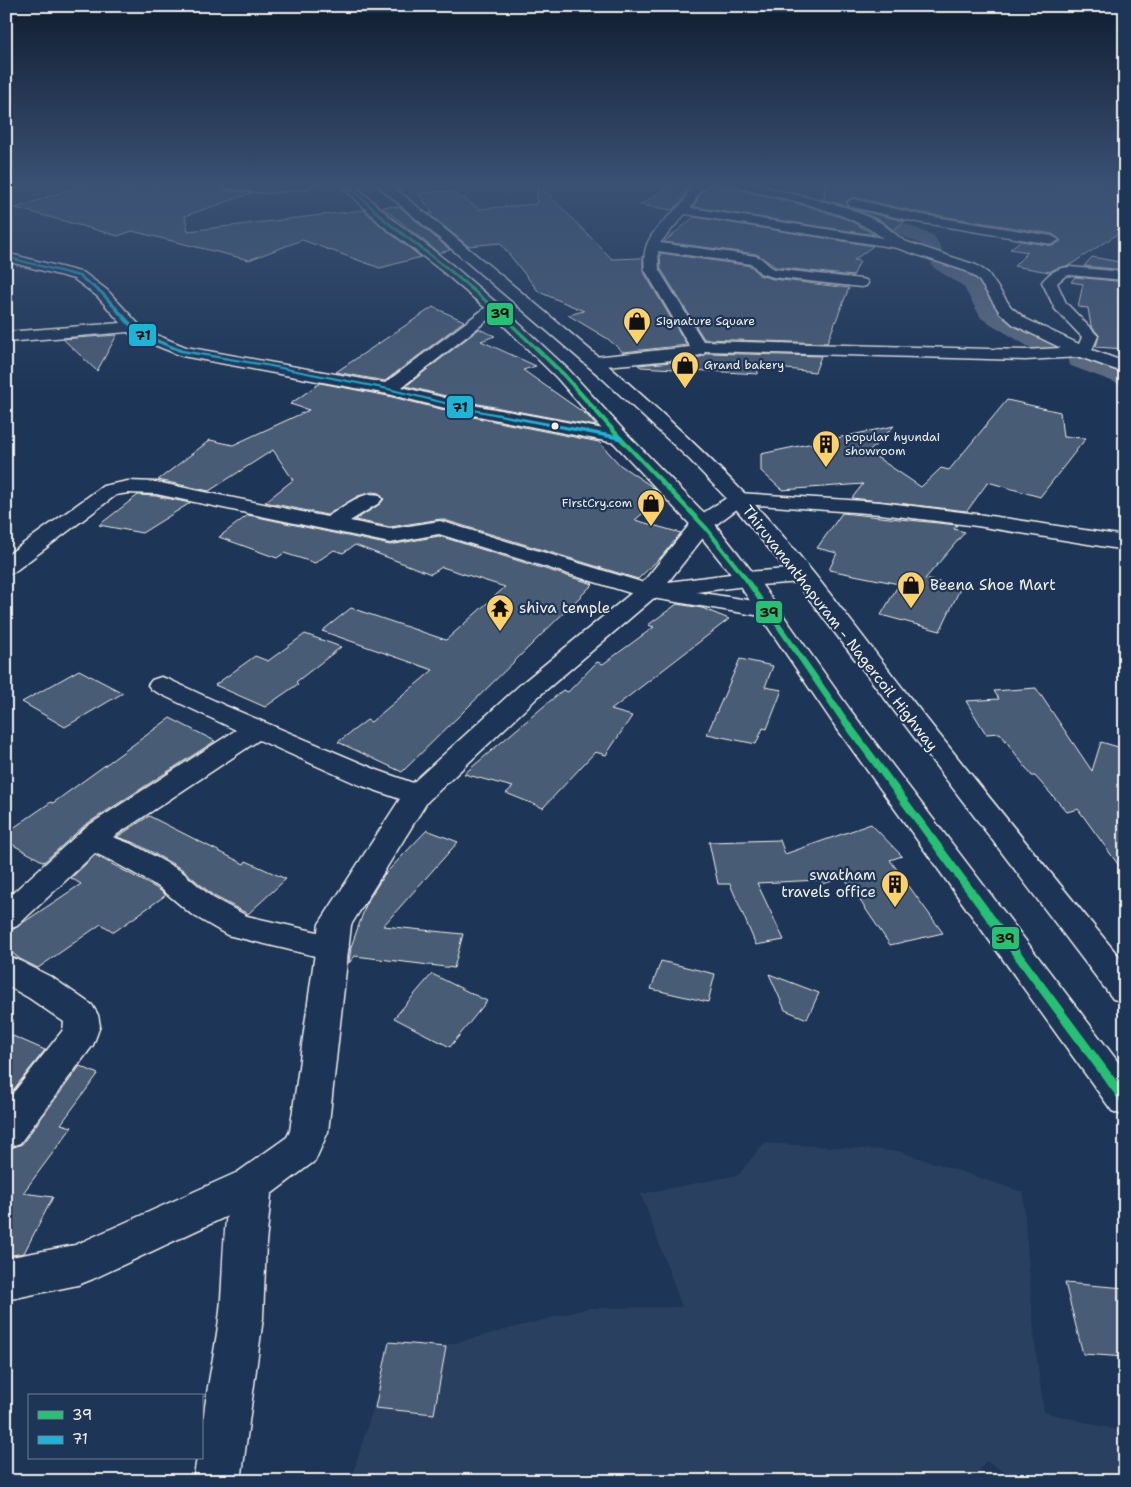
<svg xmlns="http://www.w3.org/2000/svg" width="1131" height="1487" viewBox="0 0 1131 1487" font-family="'Shantell Sans',sans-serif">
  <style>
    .built { fill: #2a4060 }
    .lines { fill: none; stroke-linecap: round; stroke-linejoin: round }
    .canal { fill: #5e6d82; fill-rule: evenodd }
    .building { fill: #485b74; stroke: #f4f1e8 }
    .minor-casing { stroke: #f4f1e8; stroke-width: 3 }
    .tertiary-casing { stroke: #f4f1e8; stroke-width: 3 }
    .primary-casing { stroke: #f4f1e8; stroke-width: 3 }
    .minor { fill: #1d3557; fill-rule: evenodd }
    .tertiary { fill: #1d3557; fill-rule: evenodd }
    .primary { fill: #1d3557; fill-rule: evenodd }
    .bus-1-casing { stroke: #1d3557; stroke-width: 3 }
    .bus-2-casing { stroke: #1d3557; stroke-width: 3 }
    .bus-1 { fill: #26c172; fill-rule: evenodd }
    .bus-2 { fill: #1ab6d8; fill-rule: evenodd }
    .bus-dot { fill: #f4f1e8; stroke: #1d3557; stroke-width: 2 }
    .labels { text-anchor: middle; stroke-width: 4.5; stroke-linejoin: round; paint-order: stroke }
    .far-poi-label { font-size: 12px; fill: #f4f1e8; stroke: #1d3557; text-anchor: start }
    .poi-label { font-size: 15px; fill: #f4f1e8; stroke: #1d3557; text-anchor: start }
    .street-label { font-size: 15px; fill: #f4f1e8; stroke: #1d3557 }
    .line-badge { stroke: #1d3557; stroke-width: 2 }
    .pale-badge-label { font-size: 14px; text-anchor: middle; font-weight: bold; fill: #111 }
  </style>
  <rect width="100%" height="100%" fill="#1d3557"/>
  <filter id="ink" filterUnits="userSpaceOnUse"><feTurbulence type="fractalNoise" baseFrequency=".02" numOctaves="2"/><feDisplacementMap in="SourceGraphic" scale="10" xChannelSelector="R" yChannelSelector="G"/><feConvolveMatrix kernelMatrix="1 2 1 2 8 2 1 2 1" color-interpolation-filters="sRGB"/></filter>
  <g filter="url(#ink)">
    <polygon class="built" points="764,1143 898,1151 1023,1192 1035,1344 1044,1412 1125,1432 1125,1481 1019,1481 986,1461 971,1481 359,1481 352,1476 388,1360 589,1308 682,1307 641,1194 738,1175"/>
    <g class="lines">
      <g class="canal">
        <polygon points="803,193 873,210 934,236 942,249 940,253 933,255 926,253 921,244 861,218 797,202 795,198 797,194"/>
        <polygon points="941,258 948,260 978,278 996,310 1053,342 1056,347 1053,352 1045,354 1037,352 981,318 963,286 934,268 931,264 934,260"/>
        <polygon points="1079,354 1125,371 1125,386 1071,366 1068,361 1071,356"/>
      </g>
    </g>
    <g class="building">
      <polygon points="84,184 99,184 130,189 131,184 218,184 226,190 252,193 185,216 188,231 364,210 381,226 421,257 380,268 302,240 249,260 132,231 118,236 16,208"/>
      <polygon points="538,184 612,259 640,258 643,256 643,271 687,345 623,352 608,339 568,315 584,311 539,292 500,243 468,246 428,213 433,214 418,193 452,191 458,198 463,198 479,209 536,204"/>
      <polygon points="674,184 691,184 682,200 672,210 640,205"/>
      <polygon points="711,184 732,188 811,207 849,220 875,235 694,207 701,192"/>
      <polygon points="825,184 1125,184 1125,229 1070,265 1057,268 1049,272 1014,266 1028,252 1010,249 1020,241 1053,246 1061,241 1053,234 917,212 853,197 846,201 847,206 824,200"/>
      <polygon points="392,206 401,208 450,250 439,253 382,207"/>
      <polygon points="856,210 905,221 893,230 882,221"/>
      <polygon points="694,217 873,246 854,260 860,261 853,276 776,267 756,254 664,242"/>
      <polygon points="660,253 751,266 759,275 773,279 849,288 827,343 704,339 661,269"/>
      <polygon points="1092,257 1125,263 1125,270 1084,266"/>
      <polygon points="1075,277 1125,282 1125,349 1096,347 1099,335 1091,326 1088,308 1078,307 1083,284 1071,282"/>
      <polygon points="433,307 464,321 385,381 336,372"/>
      <polygon points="479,329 495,336 481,341 536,366 523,370 587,415 596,426 473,403 406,386"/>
      <polygon points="117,335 97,371 63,339"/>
      <polygon points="706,353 821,356 815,372 758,366 758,374 641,367 638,365 684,361 704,356"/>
      <polygon points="320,383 388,396 473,417 599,442 620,465 651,486 662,497 635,520 681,533 661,557 638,579 441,519 390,527 355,520 380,504 384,499 379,493 372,492 358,496 327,515 265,502 293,480 273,450 209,491 158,480 210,440 233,445 309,410 290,404"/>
      <polygon points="1007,400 1060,412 1063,437 1086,438 1040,497 988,482 967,511 852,498 863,484 782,490 761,471 761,454 894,426 869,452 921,487 941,468 949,470"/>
      <polygon points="138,495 156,496 190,503 142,533 99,525"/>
      <polygon points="842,513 957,525 954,529 965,532 925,579 961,587 940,631 881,615 899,584 829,570 837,553 817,548"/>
      <polygon points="248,515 390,545 439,536 593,584 402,772 338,742 367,720 371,722 433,670 322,631 351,608 446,640 505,587 442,567 431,574 355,545 343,553 334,550 315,563 284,553 277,558 219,537"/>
      <polygon points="677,604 702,608 729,619 611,710 632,716 606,755 595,752 543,808 506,793 513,787 464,774 563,690 568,692 597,662 603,664 654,627 648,625"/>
      <polygon points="305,634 341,647 296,682 298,684 265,707 215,685 255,656 268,661"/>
      <polygon points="740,659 773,666 765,687 782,690 767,729 763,728 756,744 707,734"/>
      <polygon points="79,670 123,693 65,727 22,702"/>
      <polygon points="1036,688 1092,771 1101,742 1125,749 1125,874 1078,809 1067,812 1035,776 1032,776 1000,733 986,734 966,701 999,699 994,691"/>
      <polygon points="170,718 215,741 85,825 44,862 6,841 6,833 51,802 53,803"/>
      <polygon points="149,816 244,864 246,861 286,879 248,914 214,896 182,869 135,843 117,837"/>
      <polygon points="871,824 902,856 890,860 943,933 890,945 844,877 823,884 820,880 757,883 784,940 756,945 730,884 718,884 709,842 780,840 785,854"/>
      <polygon points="427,830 458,842 383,926 463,934 454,968 355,956 349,963 351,947 367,902 384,875"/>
      <polygon points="95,855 158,889 166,895 114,932 101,924 38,968 20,959 6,948 6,934 81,884 71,878"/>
      <polygon points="661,961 715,974 708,1002 651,989"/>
      <polygon points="432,974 487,1001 450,1047 394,1018"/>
      <polygon points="769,974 819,993 807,1019 785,1010"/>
      <polygon points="6,1033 45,1050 6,1099"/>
      <polygon points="80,1066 98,1074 61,1124 72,1127 23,1193 53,1197 24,1253 6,1256 6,1150 22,1144"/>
      <polygon points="1065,1283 1125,1288 1125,1357 1083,1354"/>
      <polygon points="389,1342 446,1347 434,1414 375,1408"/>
    </g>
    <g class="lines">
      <g class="minor-casing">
        <g id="minor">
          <polygon points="220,184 314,184 308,188 268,193 226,188"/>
          <path d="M694 184H709L700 191 691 208 883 238C843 207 782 199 734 187L732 184H754L848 208 881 223 904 241 976 265 988 273 1011 307 1026 319 1079 344 1082 337 1055 309 1042 282C1050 272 1058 268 1070 267L1125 272V280L1070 275 1065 276 1057 283 1066 303 1098 336 1092 350 1125 362V373L1080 357 1025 360 705 351 704 354 684 359 594 367 588 366 586 362 588 358 594 357 690 347 645 270C641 242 654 231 673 212 676 209 681 205 684 201 688 195 688 188 694 184ZM685 214 897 248 966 271 978 279 1000 313 1014 325 1061 348 1025 350 703 341 659 270 658 251 752 264 760 273 773 277 861 287 866 286 868 283 866 280 861 279 775 269C767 266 764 258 756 256L660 243Z"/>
          <polygon points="853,199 917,214 1052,236 1059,240 1052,244 917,222 849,206 847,203"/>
          <polygon points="6,253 84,273 107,290 144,330 186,347 385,383 489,305 499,305 502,308 499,311 402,387 473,405 620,432 627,434 629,438 627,442 620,444 473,415 388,394 182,356 132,336 128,332 6,342 6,332 121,323 97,296 74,279 6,261"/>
          <path d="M128 481 156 482 327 517C342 508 362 490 379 495L382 499 379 503 350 521 390 529 440 521 651 585 767 603 775 605 779 610 775 615 767 617 640 596 439 534 390 543 156 494 128 493 116 495 14 572 6 574V556L103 486Z"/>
          <polygon points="738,493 880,502 977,514 1125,536 1125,550 977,526 880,514 731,503 728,499 731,495"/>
          <polygon points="161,677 170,680 226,706 377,770 427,788 431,795 427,802 417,805 357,784 259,740 113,837 134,845 181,871 213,898 247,916 344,938 349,947 344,956 332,960 227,935 191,914 159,887 112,861 95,853 17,926 6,930 6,899 86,827 236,730 152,690 148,685 152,680"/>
          <polygon points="6,956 18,960 53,978 92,1005 98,1015 100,1026 93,1045 20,1143 6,1148 6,1102 63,1030 64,1022 29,998 6,985"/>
          <path d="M252 1167 266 1172 272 1185 266 1243 263 1318 241 1481H193L197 1458H201C201 1411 213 1366 219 1319 225 1275 220 1212 238 1172Z"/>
        </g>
      </g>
      <g class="tertiary-casing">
        <polygon id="tertiary" points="738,493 745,495 748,499 745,503 710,529 668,582 746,572 802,568 810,570 813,575 810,580 802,582 746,586 655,597 539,696 427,802 351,925 328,1132 315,1161 266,1198 93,1279 78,1285 6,1300 6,1258 75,1245 238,1172 287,1137 290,1131 319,924 407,788 521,684 640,586 694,519 731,495"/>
      </g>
      <g class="primary-casing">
        <g id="primary">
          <polygon points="340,184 353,184 392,219 452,265 499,305 569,370 627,434 714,523 754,574 851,711 1125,1071 1125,1116 1112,1111 833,723 738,583 698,533 613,442 557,378 489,311 442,271 382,225"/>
          <path d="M376 184H390C510 284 635 380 744 493 805 557 857 630 911 699 981 788 1053 876 1125 964V1002L1113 999 794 579 731 503 690 460 603 379Z"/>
        </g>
      </g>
      <use href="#minor" class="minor"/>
      <use href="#tertiary" class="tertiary"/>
      <use href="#primary" class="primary"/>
      <g class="bus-1-casing">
        <polygon id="bus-1" points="345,184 348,184 388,221 448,267 495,307 565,373 622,437 708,527 748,578 845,715 1125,1092 1125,1104 1121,1103 839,719 744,580 704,529 618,439 561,375 493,309 446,269 386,223"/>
      </g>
      <g class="bus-2-casing">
        <polygon id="bus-2" points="6,256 80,275 103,292 140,332 183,350 271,365 388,388 473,409 620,436 623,438 620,440 473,411 388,390 271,367 180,352 136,334 101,294 78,277 6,258"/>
      </g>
      <use href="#bus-1" class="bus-1"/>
      <use href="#bus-2" class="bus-2"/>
    </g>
  </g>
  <linearGradient id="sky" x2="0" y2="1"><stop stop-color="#101d30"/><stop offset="0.47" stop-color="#3a5174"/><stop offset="1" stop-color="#3a5174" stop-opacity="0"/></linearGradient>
  <rect width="1131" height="393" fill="url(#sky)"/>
  <defs>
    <g id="shop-pin" transform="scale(1.4375)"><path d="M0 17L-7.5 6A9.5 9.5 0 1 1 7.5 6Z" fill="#ffd166" stroke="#1d3557"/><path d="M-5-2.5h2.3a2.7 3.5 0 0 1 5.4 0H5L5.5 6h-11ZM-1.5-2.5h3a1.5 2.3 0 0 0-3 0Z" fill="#111"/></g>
    <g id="building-pin" transform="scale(1.4375)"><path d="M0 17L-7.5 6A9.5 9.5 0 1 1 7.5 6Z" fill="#ffd166" stroke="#1d3557"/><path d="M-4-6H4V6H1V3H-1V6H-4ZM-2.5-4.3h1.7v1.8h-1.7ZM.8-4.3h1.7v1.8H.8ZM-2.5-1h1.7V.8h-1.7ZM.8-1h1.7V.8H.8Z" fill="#111"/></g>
    <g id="temple-pin" transform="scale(1.4375)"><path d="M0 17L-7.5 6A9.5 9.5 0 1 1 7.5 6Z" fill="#ffd166" stroke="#1d3557"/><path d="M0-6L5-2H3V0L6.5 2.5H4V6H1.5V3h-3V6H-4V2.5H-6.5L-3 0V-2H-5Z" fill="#111"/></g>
  </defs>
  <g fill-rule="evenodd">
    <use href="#shop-pin" x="637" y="321"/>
    <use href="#shop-pin" x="685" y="365"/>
    <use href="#building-pin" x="826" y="444"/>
    <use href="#shop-pin" x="651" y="503"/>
    <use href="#shop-pin" x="911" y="585"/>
    <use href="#temple-pin" x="500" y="608"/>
    <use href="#building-pin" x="895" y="884"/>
  </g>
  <circle class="bus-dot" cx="555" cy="426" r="4.5"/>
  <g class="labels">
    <g class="far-poi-label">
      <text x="656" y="325">Signature Square</text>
      <text x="704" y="369">Grand bakery</text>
      <text x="845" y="441">popular hyundai<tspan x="845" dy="14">showroom</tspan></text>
      <text x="632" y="507" text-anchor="end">FirstCry.com</text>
    </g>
    <g class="poi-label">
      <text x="930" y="590">Beena Shoe Mart</text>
      <text x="519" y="613">shiva temple</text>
      <text x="876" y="880" text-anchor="end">swatham<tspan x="876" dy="17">travels office</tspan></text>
    </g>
    <g class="street-label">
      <text transform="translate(840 628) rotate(52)" y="5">Thiruvananthapuram - Nagercoil Highway</text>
    </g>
  </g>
  <g class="line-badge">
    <rect x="486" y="302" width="28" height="24" rx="5" fill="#26c172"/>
    <rect x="128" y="323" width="29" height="24" rx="5" fill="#1ab6d8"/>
    <rect x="446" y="395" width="28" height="24" rx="5" fill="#1ab6d8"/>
    <rect x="755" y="600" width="28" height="24" rx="5" fill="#26c172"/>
    <rect x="991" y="926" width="29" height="24" rx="5" fill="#26c172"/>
  </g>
  <g class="pale-badge-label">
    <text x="500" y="318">39</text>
    <text x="143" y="340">71</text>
    <text x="460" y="412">71</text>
    <text x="769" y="617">39</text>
    <text x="1005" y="943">39</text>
  </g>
  <rect width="1131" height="1487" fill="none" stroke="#1d3557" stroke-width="25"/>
  <rect x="12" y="12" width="1106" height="1462" fill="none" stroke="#f4f1e8" stroke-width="2" filter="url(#ink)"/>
  <rect x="28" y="1394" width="175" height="65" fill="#1d3557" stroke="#738091"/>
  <rect x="38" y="1411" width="25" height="8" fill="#26c172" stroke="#738091"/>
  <text x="72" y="1420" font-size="15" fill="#f4f1e8">39</text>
  <rect x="38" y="1436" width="25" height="8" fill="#1ab6d8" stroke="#738091"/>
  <text x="72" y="1444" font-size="15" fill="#f4f1e8">71</text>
</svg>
